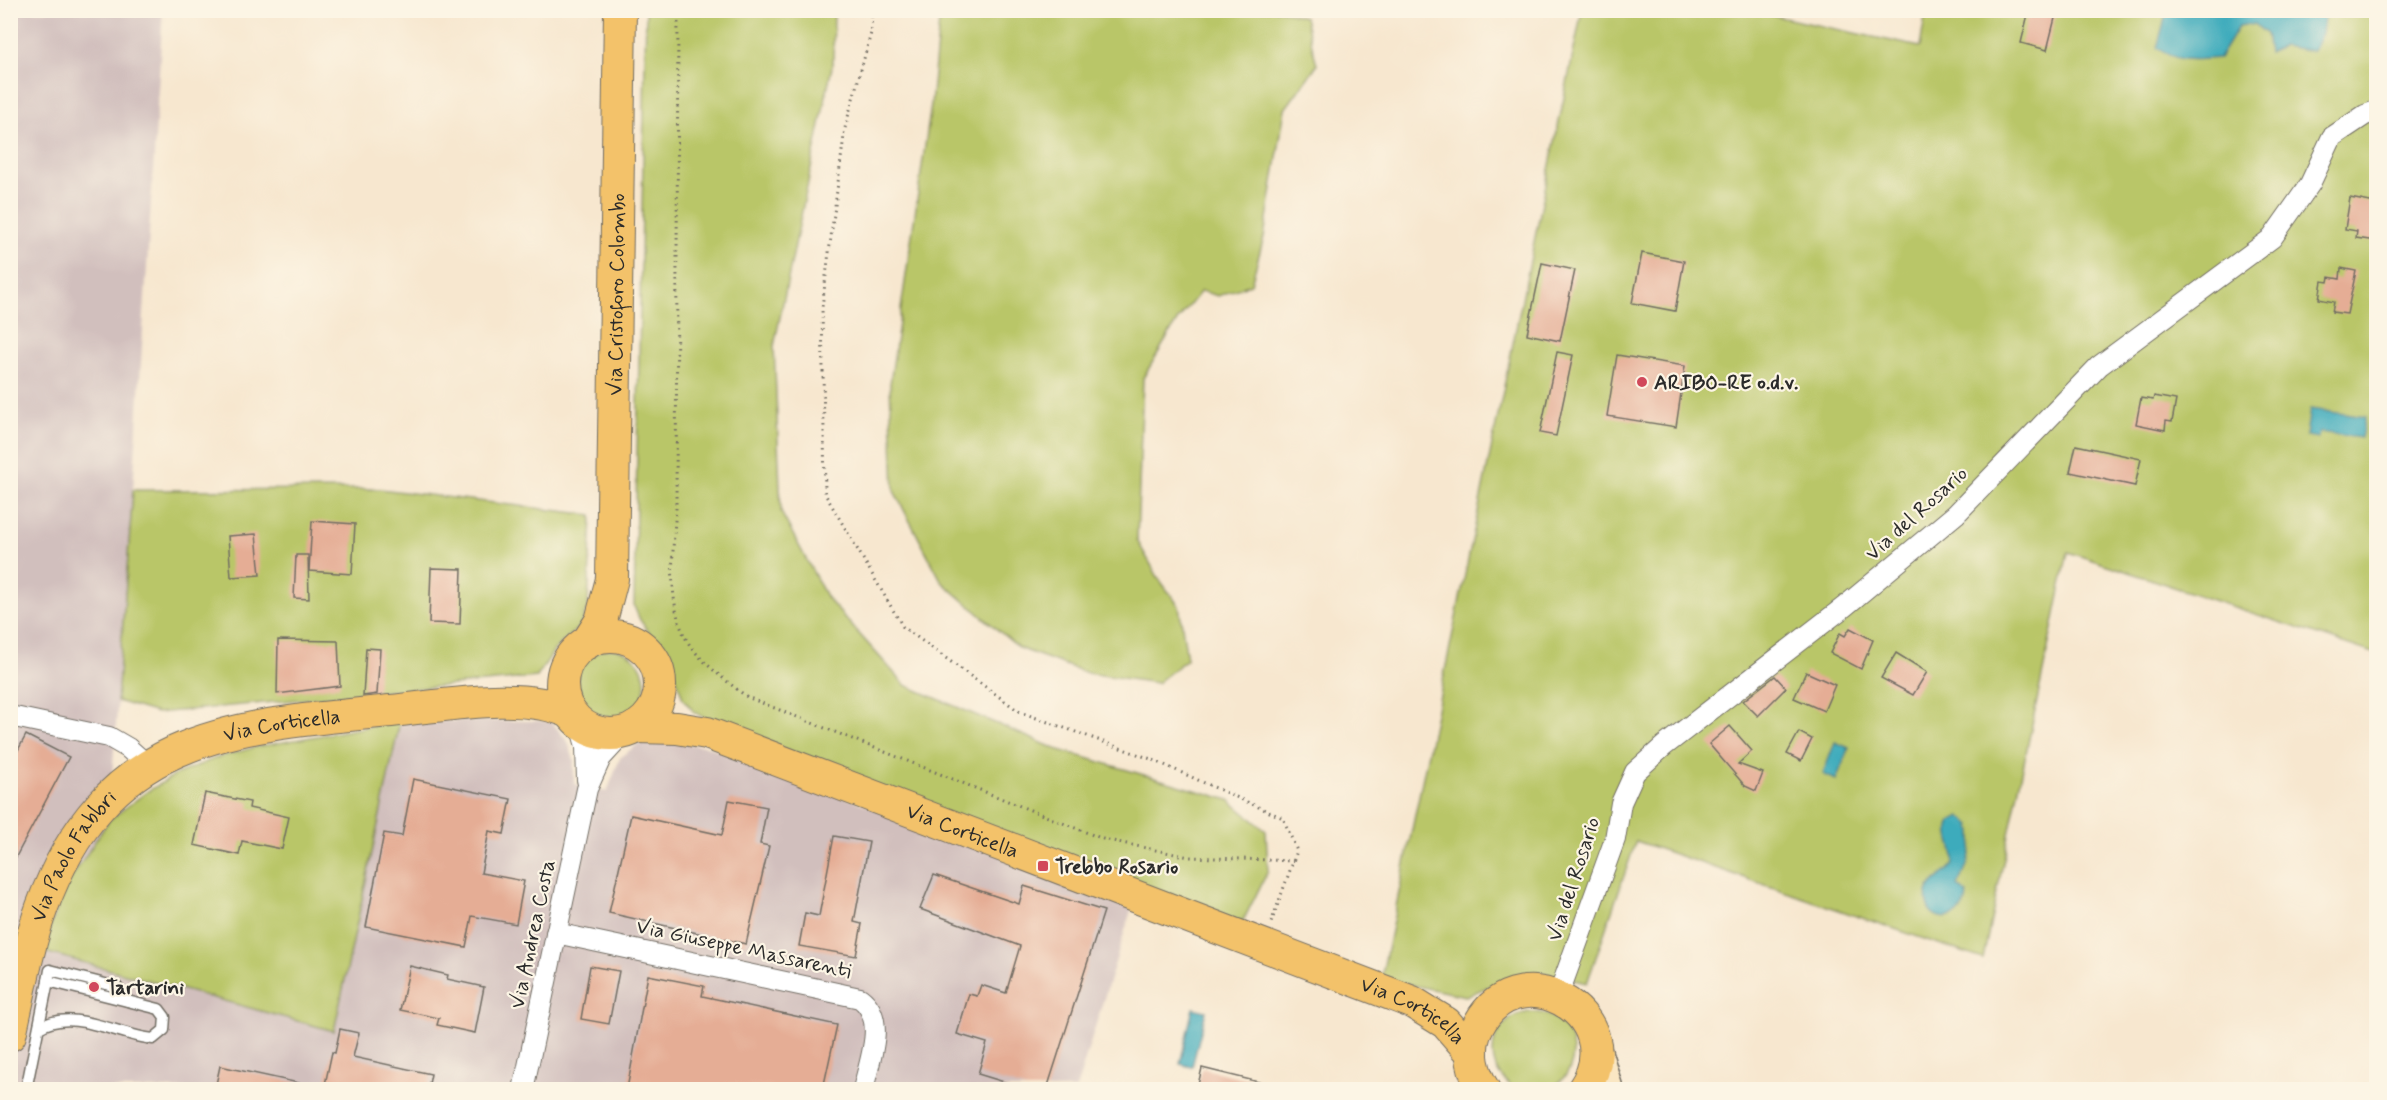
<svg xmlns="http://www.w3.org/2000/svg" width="2387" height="1100" viewBox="0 0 2387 1100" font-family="Mynerve,sans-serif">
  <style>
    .industrial { fill: #d1bfbd }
    .green { fill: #b9c668; stroke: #72784a; stroke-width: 1.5 }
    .water { fill: #3dabbc; stroke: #346b74; stroke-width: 1.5 }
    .building { fill: #e5ad95 }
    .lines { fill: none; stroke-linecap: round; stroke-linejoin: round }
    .lane-casing { stroke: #726d64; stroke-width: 13 }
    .street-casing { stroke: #726d64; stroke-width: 22 }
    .secondary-casing { stroke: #726d64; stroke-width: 31 }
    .primary-casing { stroke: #726d64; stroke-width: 34 }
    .path { stroke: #726d64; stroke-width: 3; stroke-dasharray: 1.5 4.5; stroke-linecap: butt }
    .lane { stroke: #fff; stroke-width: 10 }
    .street { stroke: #fff; stroke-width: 20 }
    .secondary { stroke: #fae7c3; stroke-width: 28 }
    .primary { stroke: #f3c26a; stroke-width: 32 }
    .poi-dot { fill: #d1495b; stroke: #fcf5e5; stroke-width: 2 }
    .labels { text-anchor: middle; stroke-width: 4.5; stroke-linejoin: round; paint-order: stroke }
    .street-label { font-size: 21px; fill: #2b2b2b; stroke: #fcf5e5 }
    .poi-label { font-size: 21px; font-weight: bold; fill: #2b2b2b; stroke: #fcf5e5; text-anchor: start }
  </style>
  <rect width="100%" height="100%" fill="#fcf5e5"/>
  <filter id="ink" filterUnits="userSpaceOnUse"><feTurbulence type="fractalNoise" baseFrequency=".0167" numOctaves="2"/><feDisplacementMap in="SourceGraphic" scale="12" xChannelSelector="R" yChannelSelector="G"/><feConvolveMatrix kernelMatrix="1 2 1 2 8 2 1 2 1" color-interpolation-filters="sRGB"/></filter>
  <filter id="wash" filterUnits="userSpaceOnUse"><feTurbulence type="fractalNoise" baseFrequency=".008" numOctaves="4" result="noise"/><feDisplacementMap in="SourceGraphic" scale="24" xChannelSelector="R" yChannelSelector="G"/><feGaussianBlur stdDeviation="1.35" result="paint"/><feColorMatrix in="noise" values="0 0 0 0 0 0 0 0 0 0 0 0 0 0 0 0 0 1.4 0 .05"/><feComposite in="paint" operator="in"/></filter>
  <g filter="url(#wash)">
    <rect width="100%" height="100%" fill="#f7e7cf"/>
    <polygon class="industrial" points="163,10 133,490 109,820 400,721 551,721 568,742 574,760 574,784 607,792 620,758 643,740 706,746 1133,904 1076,1089 11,1089 10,11"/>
    <g class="green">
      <polygon points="1279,10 1305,17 1317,65 1285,109 1264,237 1251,284 1218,296 1201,291 1177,321 1143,378 1137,540 1159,579 1179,606 1187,659 1157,683 1087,673 1019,648 942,582 894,491 890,384 931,105 940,11"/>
      <polygon points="646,11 834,11 833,62 774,346 781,512 827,598 905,685 1056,749 1229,800 1266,831 1268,871 1240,927 719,726 694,712 683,699 673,667 640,620 634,606"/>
      <polygon points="1582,11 1752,11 1920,47 1926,11 2376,11 2376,654 2068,552 1983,959 1636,841 1587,983 1538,972 1500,982 1466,996 1381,979"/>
      <polygon points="380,489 592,515 588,605 581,625 555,649 537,677 157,713 117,701 133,490"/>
      <circle cx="611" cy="683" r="34"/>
      <polygon points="400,721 334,1031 41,951 66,886 109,820 148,791 177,774 216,758 256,747"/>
      <circle cx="1533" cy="1052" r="40"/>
    </g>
    <g class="water">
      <path d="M2167 11V10L2325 11 2322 33 2313 51 2283 46 2269 53 2266 34 2255 24 2238 27 2219 58C2194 60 2178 63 2157 48Z"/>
      <polygon points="2310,409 2365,417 2361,438 2319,432 2318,438 2306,436"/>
      <polygon points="1835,742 1849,748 1836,780 1823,774"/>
      <path d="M1960 816 1971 825C1975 846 1968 867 1958 886L1967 894C1966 921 1932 926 1927 903 1922 882 1947 877 1954 862 1955 847 1944 835 1951 821Z"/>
      <polygon points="1193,1008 1206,1011 1192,1067 1180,1064"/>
    </g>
    <g id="blocks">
      <g class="building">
        <polygon points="2029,10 2057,10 2047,50 2021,43"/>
        <polygon points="2350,198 2376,203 2376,241 2356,238 2357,231 2345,229"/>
        <polygon points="1642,253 1684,261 1675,311 1632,303"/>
        <polygon points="1542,263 1575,270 1560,341 1527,334"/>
        <polygon points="2341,268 2356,271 2347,314 2332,312 2334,302 2319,299 2322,281 2328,282 2329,277 2340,279"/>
        <polygon points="1557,352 1573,355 1556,436 1540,433"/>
        <polygon points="1617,355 1685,366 1676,427 1607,416"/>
        <polygon points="2154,396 2176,400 2172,422 2166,421 2165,430 2136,424 2141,398 2153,400"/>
        <polygon points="2076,445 2141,459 2135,486 2070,472"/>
        <polygon points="312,521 355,524 352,574 309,571"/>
        <polygon points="256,534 260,575 231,577 228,536"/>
        <polygon points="296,555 308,555 309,599 294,598"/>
        <polygon points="431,568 462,569 460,624 429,623"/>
        <polygon points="1850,628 1873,640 1861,669 1830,653 1840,633 1845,636"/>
        <polygon points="278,640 338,641 340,686 277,694"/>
        <polygon points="366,648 380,649 377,694 363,696"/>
        <polygon points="1896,653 1927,672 1913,695 1881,678"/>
        <polygon points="1806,672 1835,685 1824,711 1794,698"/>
        <polygon points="1775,676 1786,688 1758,716 1743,701"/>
        <polygon points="1730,726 1752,751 1738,764 1763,773 1756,791 1745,786 1709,744"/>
        <polygon points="1799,732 1812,739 1801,761 1787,754"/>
        <polygon points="26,735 69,757 10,868 10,749 17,752"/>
        <polygon points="413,779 511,799 504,834 489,831 481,873 524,881 516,924 472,916 466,947 366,927 384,833 402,836"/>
        <polygon points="205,793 250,802 249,808 289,817 282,849 242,841 239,855 194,845"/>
        <polygon points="729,800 767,807 760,844 769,846 746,944 609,913 631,815 722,835"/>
        <polygon points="834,836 869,842 854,922 862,924 856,956 799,946 805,913 819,916"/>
        <polygon points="934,875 1019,904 1024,886 1104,911 1047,1089 1027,1089 978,1074 987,1043 957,1034 969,994 977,996 981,985 1006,993 1020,946 920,909"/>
        <polygon points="410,966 448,975 447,979 484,987 475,1033 437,1025 439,1018 400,1010"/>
        <polygon points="590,966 619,971 609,1024 581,1019"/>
        <polygon points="648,975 704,986 702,996 837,1025 823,1089 627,1089"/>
        <polygon points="340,1029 359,1033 353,1057 431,1074 428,1089 324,1089 332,1052 335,1053"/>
        <polygon points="220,1066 299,1083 299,1089 215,1089"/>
        <polygon points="1202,1068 1267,1084 1267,1089 1197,1089"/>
      </g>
    </g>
  </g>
  <g filter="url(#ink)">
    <use href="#blocks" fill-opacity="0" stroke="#726d64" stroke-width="1.5"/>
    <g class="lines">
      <g class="lane-casing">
        <g id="lane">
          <polyline points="48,981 50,970 117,987 128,1001"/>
          <path d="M26 1090 48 981 159 1009 165 1017 164 1030 153 1039C116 1035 73 1007 39 1028"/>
        </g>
      </g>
      <g class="street-casing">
        <g id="street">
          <polyline points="10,716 109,737 128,748 147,765"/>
          <polyline points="579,722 586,746 587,780"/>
          <path d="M556 933 860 998C888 1019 869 1060 863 1090"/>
          <polyline points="1558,996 1615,839 1621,803 1635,772 1664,746 1844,607 1956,514 2099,366 2272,238 2310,184 2332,137 2365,115 2376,111"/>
          <polyline points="523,1090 587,789 601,758 625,732"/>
        </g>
      </g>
      <g class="secondary-casing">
        <polyline id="secondary" points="1595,1044 1609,1090"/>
      </g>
      <g class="primary-casing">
        <g id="primary">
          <circle cx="611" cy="685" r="49"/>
          <path id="s1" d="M587 643 601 621 612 579 620 10"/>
          <path id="s2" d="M636 727 677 728 707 733 1412 1002 1446 1023 1472 1053"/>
          <path id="s3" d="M10 1035C20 992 27 948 42 907 106 734 229 726 391 711 445 706 519 690 570 712"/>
          <path d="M1484 1090C1473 1073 1468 1052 1475 1033 1511 945 1635 1014 1583 1090"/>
        </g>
      </g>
      <g class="path">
        <path d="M678 10 676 508C673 549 665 613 692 648 708 668 728 682 747 697L1103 839 1189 857 1294 861"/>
        <polyline points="872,10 871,33 845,128 822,307 825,494 903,627 1020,712 1151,759 1283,818 1297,851 1271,923"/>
      </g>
      <use href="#lane" class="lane"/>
      <use href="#street" class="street"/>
      <use href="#secondary" class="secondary"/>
      <use href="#primary" class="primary"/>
    </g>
  </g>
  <g class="poi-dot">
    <circle cx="1642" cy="382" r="6"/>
    <rect x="1037" y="860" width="12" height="12" rx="3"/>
    <circle cx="94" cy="987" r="6"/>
  </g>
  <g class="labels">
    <g class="street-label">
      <text dy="7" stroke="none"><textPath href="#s1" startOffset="354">Via Cristoforo Colombo</textPath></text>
      <text transform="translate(1916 513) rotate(-42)" y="7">Via del Rosario</text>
      <text dy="7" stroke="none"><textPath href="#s3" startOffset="453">Via Corticella</textPath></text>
      <text dy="7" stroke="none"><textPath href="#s2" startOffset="345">Via Corticella</textPath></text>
      <text dy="7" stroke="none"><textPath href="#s3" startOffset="192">Via Paolo Fabbri</textPath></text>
      <text transform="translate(1573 879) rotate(-72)" y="7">Via del Rosario</text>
      <text transform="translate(532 934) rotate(-78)" y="7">Via Andrea Costa</text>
      <text transform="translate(744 948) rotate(12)" y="7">Via Giuseppe Massarenti</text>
      <text dy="7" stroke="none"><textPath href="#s2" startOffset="831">Via Corticella</textPath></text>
    </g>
    <g class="poi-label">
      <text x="1654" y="389">ARIBO-RE o.d.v.</text>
      <text x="1055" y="873">Trebbo Rosario</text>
      <text x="106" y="994">Tartarini</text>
    </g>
  </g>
  <rect width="2387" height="1100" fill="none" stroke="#fcf5e5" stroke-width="36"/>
</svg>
